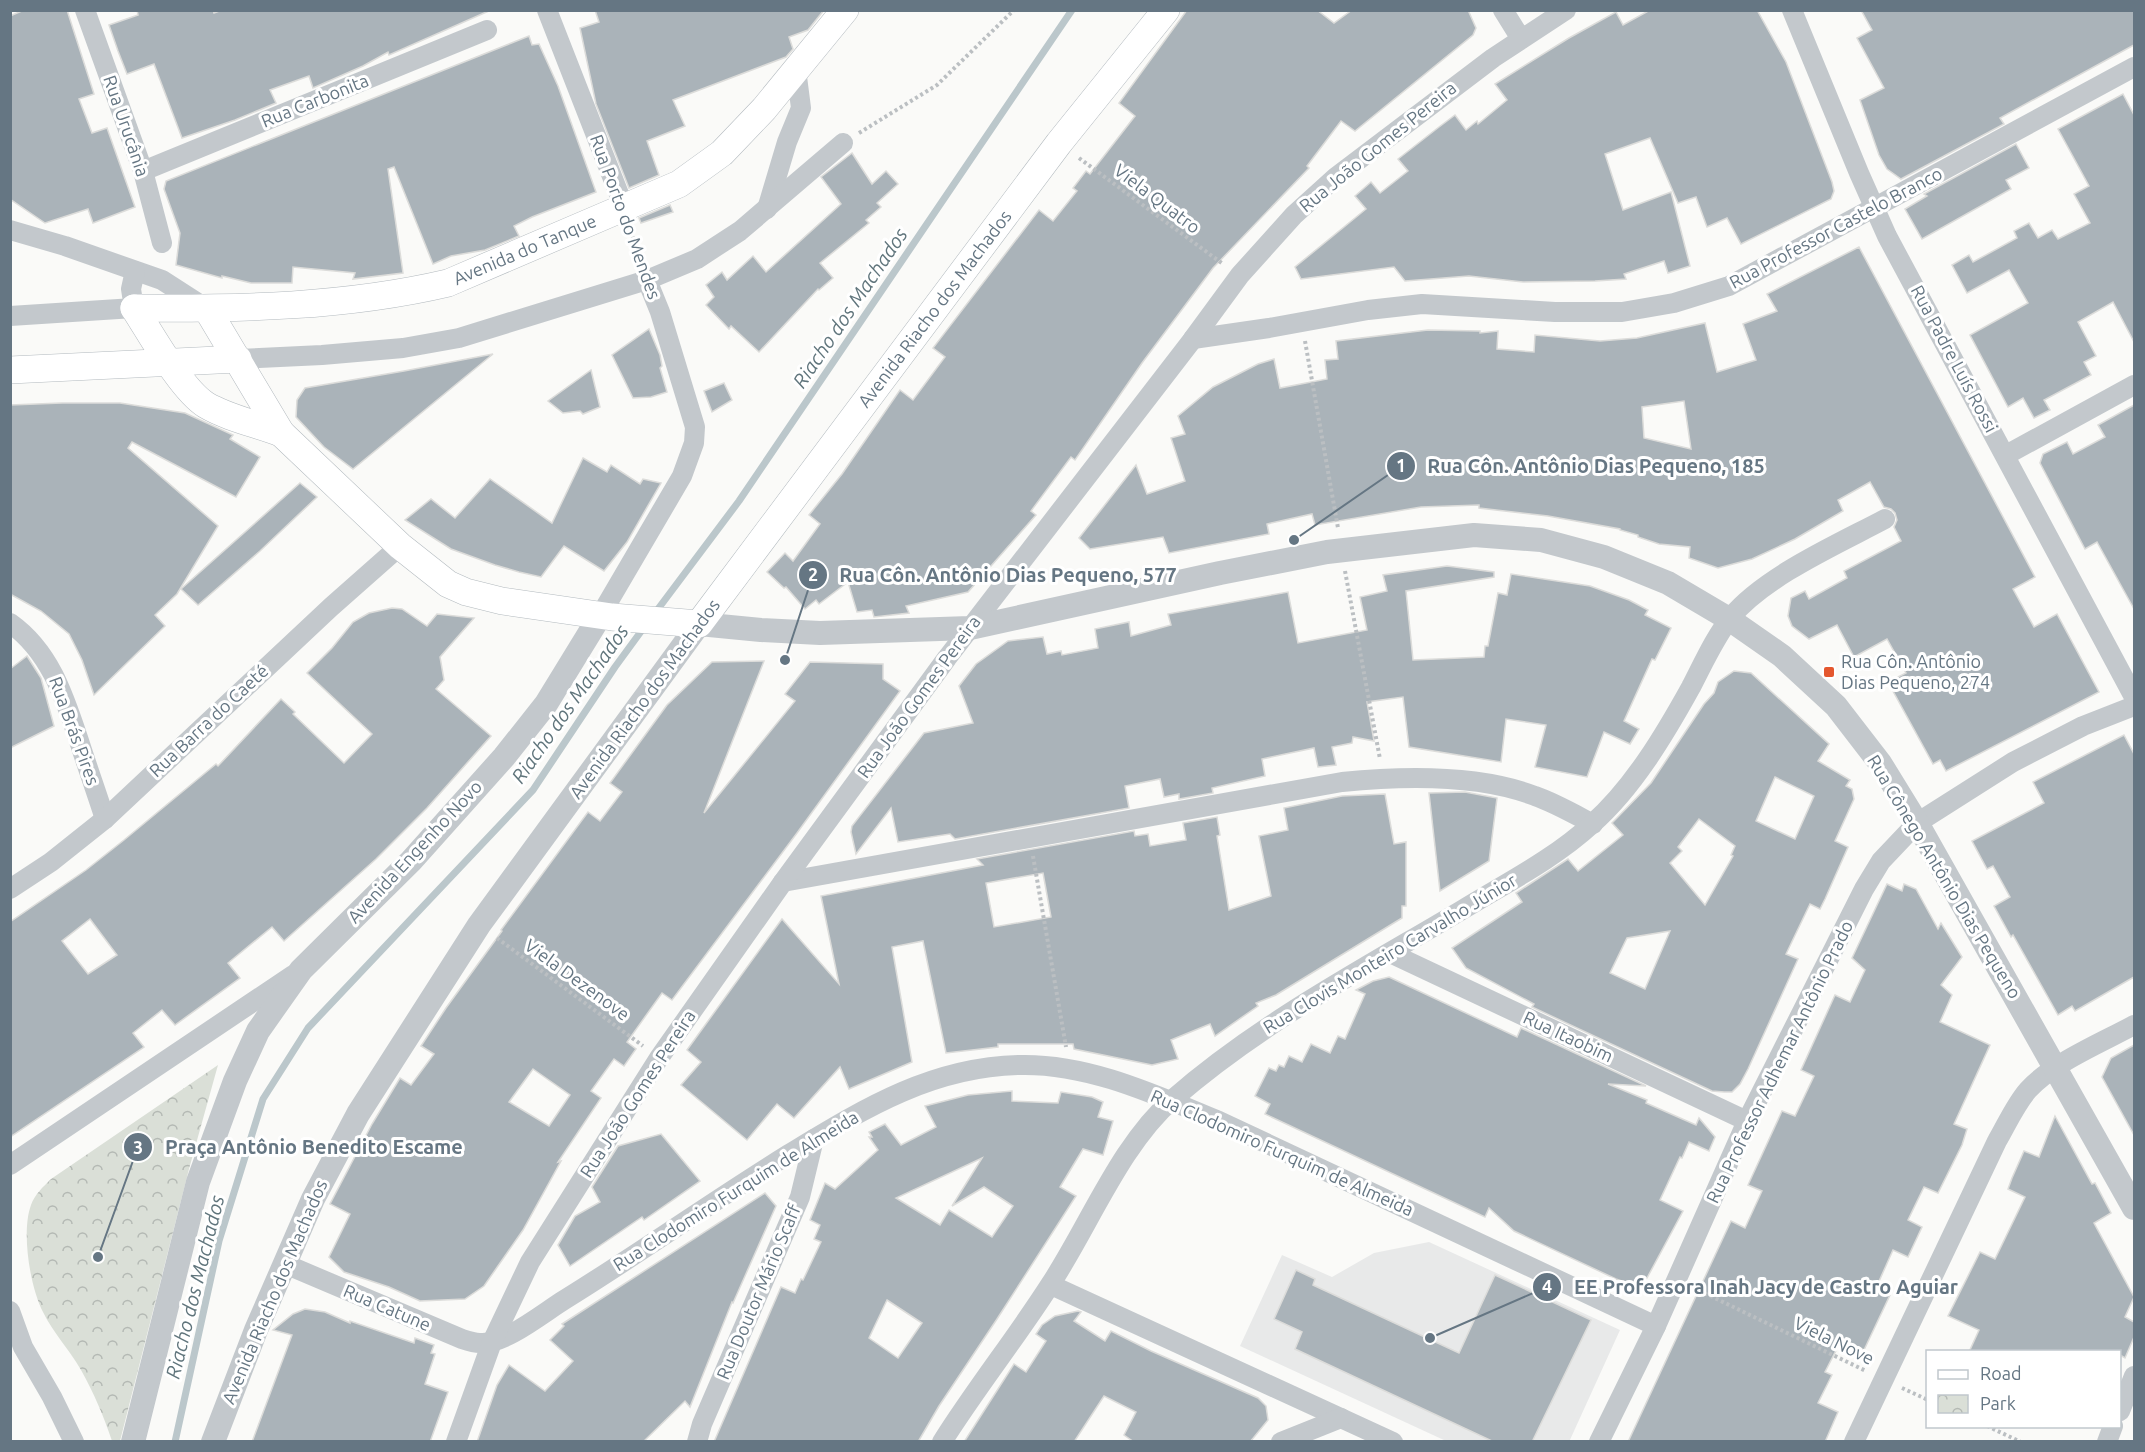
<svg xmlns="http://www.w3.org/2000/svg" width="2145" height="1452" viewBox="0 0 2145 1452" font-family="Ubuntu,sans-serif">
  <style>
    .built { fill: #e8e9e9 }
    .park { fill: url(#park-crowns) }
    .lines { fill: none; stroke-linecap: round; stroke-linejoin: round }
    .stream { stroke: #bbc7cb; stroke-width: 7 }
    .building { fill: #aab3b9; stroke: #dcdcda; stroke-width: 1.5; fill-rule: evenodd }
    .secondary-casing { stroke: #b3babf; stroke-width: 28 }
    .path { stroke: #bbbfc2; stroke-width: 4; stroke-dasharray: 3 3; stroke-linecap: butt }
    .minor { stroke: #c3c8cc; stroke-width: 20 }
    .tertiary { stroke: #c3c8cc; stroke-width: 24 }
    .secondary { stroke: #fff; stroke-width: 27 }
    .poi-dot { fill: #e4572e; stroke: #fff; stroke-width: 2 }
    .labels { text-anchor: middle; stroke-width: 6; stroke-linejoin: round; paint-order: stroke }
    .street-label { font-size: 18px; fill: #657683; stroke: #fff }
    .poi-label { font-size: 18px; fill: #657683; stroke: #fff; text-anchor: start }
    .water-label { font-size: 20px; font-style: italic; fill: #60757c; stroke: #fff }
    .leader { fill: none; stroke: #657683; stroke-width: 2 }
    .callout-dot { fill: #657683; stroke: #fff; stroke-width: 2 }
    .mark-label { font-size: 18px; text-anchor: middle; font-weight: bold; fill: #fff }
    .callout-label { font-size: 20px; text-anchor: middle; font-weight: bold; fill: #657683; stroke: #fff; stroke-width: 6; stroke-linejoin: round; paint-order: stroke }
  </style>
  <defs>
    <pattern id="park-crowns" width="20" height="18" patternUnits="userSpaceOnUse" patternTransform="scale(1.5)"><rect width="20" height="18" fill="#dadfd7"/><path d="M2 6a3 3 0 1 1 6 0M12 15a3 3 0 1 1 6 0" fill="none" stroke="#b4b9b4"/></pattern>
  </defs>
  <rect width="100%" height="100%" fill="#fafaf8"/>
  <polygon class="built" points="1429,1242 1620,1330 1569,1442 1446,1441 1240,1346 1282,1255 1332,1277 1374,1253"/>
  <path class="park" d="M218 1065 189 1169 120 1441H112C104 1417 94 1393 81 1370 70 1350 53 1333 43 1312 30 1287 21 1232 31 1205 35 1194 43 1187 51 1179Z"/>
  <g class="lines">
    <g class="stream">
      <polyline points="655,613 739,501 1072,10"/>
      <polyline points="175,1442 219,1241 263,1099 308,1028 533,790 615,667 645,626"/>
    </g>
  </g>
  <g class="building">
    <polygon points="24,10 67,10 94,94 79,99 92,133 107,128 135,207 93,223 88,209 45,223 10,199 10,16"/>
    <polygon points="137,10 213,10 214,13 222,10 491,10 389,55 388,52 363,66 313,88 309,76 270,90 276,103 235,120 182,138 154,64 127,74 118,51 109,25 138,15"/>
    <polygon points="595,10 824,10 808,30 789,37 793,49 786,57 673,100 685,126 647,141 659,175 629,188 596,104 580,28 599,22"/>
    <polygon points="1187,10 1317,10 1334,23 1352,10 1468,10 1476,28 1473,35 1355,131 1341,121 1307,166 1309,168 1213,268 1142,363 1075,460 1071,457 1031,511 1036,515 968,592 906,606 909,613 874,617 872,610 857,612 848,582 819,604 816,600 805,609 786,587 784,588 767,572 785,553 793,561 820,524 809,515 842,474 900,390 913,400 945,357 933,348 1039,210 1053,221 1077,191 1073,188 1086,171 1090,174 1135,116 1119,103"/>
    <polygon points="1650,10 1757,10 1786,62 1832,182 1834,191 1831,199 1741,244 1727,218 1707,227 1696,197 1678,203 1650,138 1605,154 1623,210 1671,192 1690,266 1668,273 1664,261 1624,274 1626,279 1595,281 1523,282 1469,276 1405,281 1394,267 1301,279 1295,267 1366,209 1355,196 1371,182 1380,193 1408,171 1398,159 1439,127 1455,115 1466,130 1477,121 1478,124 1507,100 1495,84 1569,38 1616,12 1623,25"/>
    <polygon points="1861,10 2134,10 2134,45 2000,118 2004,124 1901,179 1887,169 1879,155 1860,100 1884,88 1857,38 1872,30"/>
    <polygon points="529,36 532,45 539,44 558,86 596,192 532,217 514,226 519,236 485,250 451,256 433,264 394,167 388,169 403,273 353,279 355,273 293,267 292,283 251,283 222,276 222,278 176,265 180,233 164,189 166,181"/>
    <polygon points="2123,94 2134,115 2134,342 2113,302 2078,322 2096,356 2084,362 2091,375 2044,400 2050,410 2034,418 2023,398 2008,407 1970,335 2028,303 2009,270 1967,293 1952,265 1969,255 1973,262 2017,238 2014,231 2029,223 2038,238 2052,230 2058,239 2090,223 2074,194 2089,186 2058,129"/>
    <polygon points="2016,144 2029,168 2006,180 2011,189 1922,239 1905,209 1927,196 1924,194"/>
    <polygon points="852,153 872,184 886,171 898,184 877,203 881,207 866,220 869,223 820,263 833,278 819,290 818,289 759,352 731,326 729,329 706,305 714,297 706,285 722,272 727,280 753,256 766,272 841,204 821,177"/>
    <polygon points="670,205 673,212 641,223 639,218"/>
    <path d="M1859 247 2035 577 2013 589 2034 627 2057 614 2099 692 1946 771 1940 760 1933 764 1888 682 1906 673 1887 639 1854 657 1837 625 1809 639 1792 626 1788 616 1791 598 1805 591 1809 599 1847 578 1844 571 1901 541 1894 527 1897 520 1895 513 1891 509 1884 507 1870 482 1838 500 1843 511 1795 539 1752 559 1718 568 1689 558 1690 547 1659 544 1638 537V535L1620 530V529L1548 516 1479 508V505L1421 507 1315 525 1312 514 1267 524 1269 534 1169 553 1163 537 1090 549 1079 538 1136 465 1147 494 1185 481 1171 438 1185 434 1178 416 1213 387 1258 364 1274 359 1280 388 1327 379 1325 360 1338 359 1336 341 1428 330 1480 331V333L1498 331 1497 349 1534 352 1535 335 1600 341 1637 338 1705 323 1717 372 1756 360 1743 324 1777 311 1767 294ZM1684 401 1691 449 1644 438 1642 407Z"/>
    <polygon points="649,329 660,355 662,366 660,368 667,392 651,397 633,398 612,355"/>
    <polygon points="493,354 353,469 324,447 296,417 297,400 305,388 404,371"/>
    <polygon points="591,370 600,407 583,414 580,411 563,413 548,401"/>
    <polygon points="724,383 732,400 712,412 704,391"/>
    <polygon points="62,403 120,403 185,413 233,435 230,439 260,457 236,497 132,442 128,448 218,526 177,594 155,615 165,626 94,695 82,660 69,634 41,611 10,594 10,405"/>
    <polygon points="2134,405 2134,609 2097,542 2085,549 2040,463 2043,454 2067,442 2073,454 2105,437 2098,425"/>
    <polygon points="583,458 607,472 611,465 640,484 643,479 661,483 627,542 604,571 564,546 541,577 519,572 495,565 451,549 405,520 431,499 455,518 490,479 552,523"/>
    <polygon points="300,483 317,497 260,551 198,605 181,589"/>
    <polygon points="1447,566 1494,572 1494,577 1406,591 1413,660 1484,657 1485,646 1488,646 1498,593 1507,595 1511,574 1590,586 1629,600 1648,610 1645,615 1671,628 1655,660 1652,659 1624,721 1639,729 1630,744 1604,732 1587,777 1535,767 1546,725 1506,719 1501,762 1409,747 1403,697 1367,702 1374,741 1353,737 1352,743 1332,747 1336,765 1318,767 1314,748 1262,759 1265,776 1212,788 1213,793 1179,799 1179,794 1164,797 1160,779 1125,786 1129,808 955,839 950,834 898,842 891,808 856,854 851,832 852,826 924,733 973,723 959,686 976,664 1008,641 1043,637 1047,654 1061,651 1062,655 1098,648 1095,629 1129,622 1131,636 1171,625 1168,614 1288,592 1298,643 1367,630 1360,597 1387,591 1383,575"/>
    <path d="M392 608 402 609 427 626 437 614 474 618 440 657 444 680 436 689 491 736 427 808 376 859 284 941 272 927 228 963 240 978 175 1025 162 1010 133 1033 144 1047 10 1137V922L86 870 124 840 216 764 218 766 281 699 295 712 293 714 344 763 372 734 307 673 332 648 353 622 369 613ZM90 919 117 955 88 974 62 941Z"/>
    <polygon points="27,656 41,678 54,726 10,748 10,669"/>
    <path d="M764 661 704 813 795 701 785 694 810 662 883 664V679L900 691 797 833 672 1000 662 993 627 1042 636 1049 624 1066 614 1059 591 1091 601 1098 558 1162 561 1161 523 1230 484 1286 465 1299 420 1301 389 1287 344 1272 329 1257 350 1214 330 1204 372 1124 400 1078 411 1085 434 1054 421 1046 446 1008 502 931 501 930 588 812 600 821 622 792 610 783 667 705 712 662ZM533 1069 570 1095 549 1126 509 1102Z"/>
    <path d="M1734 671 1751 673 1829 744 1818 761 1850 780 1846 786 1852 789 1854 799 1835 841 1848 847 1825 899 1820 909 1810 904 1786 954 1798 959 1748 1069 1740 1084 1732 1092H1724L1712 1091 1532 1007 1534 1004 1466 968 1452 948 1522 902 1516 893 1568 859 1578 871 1623 835 1612 823 1651 783 1704 704 1714 693 1718 682ZM1775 777 1814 796 1795 839 1756 821ZM1699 819 1735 846 1731 855 1733 856 1705 905 1670 863 1682 851 1678 847ZM1670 931 1645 989 1610 973 1627 938Z"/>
    <polygon points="2124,735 2134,754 2134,977 2075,1011 2072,1006 2058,1015 2013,935 2011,937 1994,906 2010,897 1993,866 1987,869 1972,841 2044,803 2033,782"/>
    <polygon points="1465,792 1497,798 1489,861 1440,891 1429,793"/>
    <path d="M1385 794 1394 844 1406 842V906H1402V918L1276 995 1256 1003 1258 1006 1215 1036 1210 1024 1171 1040 1178 1059 1152 1065 1074 1049 1073 1044H998V1047L946 1053 923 941 892 947 912 1062 849 1089 840 1067 794 1118 777 1104 747 1140 681 1085 701 1062 687 1050 782 919 839 984 821 896 983 865 977 859 1134 831 1135 836 1148 834 1150 846 1186 840 1183 823 1217 817 1220 835 1217 836 1229 910 1271 896 1259 836 1288 830 1284 808 1342 796ZM1043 873 1051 917 994 927 986 883Z"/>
    <polygon points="1887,884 1902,891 1904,884 1916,889 1938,929 1941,923 1962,957 1941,985 1952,995 1940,1022 1990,1045 1954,1124 1967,1129 1962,1145 1938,1193 1924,1187 1908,1220 1922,1227 1908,1257 1893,1250 1876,1288 1890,1295 1864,1350 1842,1339 1825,1372 1832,1375 1818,1403 1838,1412 1825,1442 1628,1442 1731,1221 1745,1228 1762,1191 1748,1185 1782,1111 1795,1116 1814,1076 1801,1070 1835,995 1850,1002 1865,970 1852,958"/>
    <polygon points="1389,977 1517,1037 1521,1028 1646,1086 1608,1084 1647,1100 1646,1103 1696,1125 1699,1118 1715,1137 1709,1151 1689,1142 1682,1158 1680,1157 1660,1200 1683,1211 1647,1278 1642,1281 1630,1284 1616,1279 1514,1231 1489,1208 1485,1217 1265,1114 1270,1104 1255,1096 1269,1068 1276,1071 1279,1065 1284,1067 1289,1056 1302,1062 1311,1044 1330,1053 1338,1036 1345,1039 1365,994 1356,990 1373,981"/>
    <polygon points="2134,1045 2134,1135 2102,1077 2111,1058"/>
    <path d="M1012 1091V1101L1058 1103 1061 1092 1092 1097 1103 1102 1098 1117 1113 1121 1103 1155 1083 1149 1060 1187 1076 1196 997 1319 939 1406 918 1442H714L781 1287 795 1293 801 1279 803 1280 821 1242 814 1239 820 1225 810 1220 825 1183 835 1189 878 1150 869 1137H872L869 1132 885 1124 901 1145 936 1127 925 1106 968 1095ZM982 1158 952 1206 984 1187 1013 1206 992 1237 949 1210 940 1225 896 1198ZM887 1300 922 1323 898 1358 869 1338Z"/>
    <polygon points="2055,1116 2092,1184 2095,1183 2111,1213 2094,1223 2134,1297 2125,1317 2134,1322 2134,1337 2125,1358 2120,1355 2120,1352 1969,1352 1979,1330 1948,1316 1980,1252 1995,1259 2025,1197 2008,1189 2012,1178 2024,1151 2039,1157"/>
    <polygon points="661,1134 700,1181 644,1220 642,1217 570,1266 558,1245 575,1216 600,1202 592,1187 618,1146"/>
    <polygon points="765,1193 776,1206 737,1294 733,1303 732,1302 690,1407 685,1401 643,1442 477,1442 497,1385 509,1365 545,1391 573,1361 550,1340 564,1326 562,1324"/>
    <polygon points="1296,1270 1315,1279 1313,1285 1459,1353 1495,1275 1591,1320 1532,1442 1494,1442 1295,1349 1302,1332 1274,1319"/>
    <polygon points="305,1309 325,1312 350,1323 350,1321 414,1343 415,1338 434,1345 431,1353 435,1354 425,1384 448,1392 430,1442 252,1442 292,1335 273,1330 293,1314"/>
    <polygon points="1078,1311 1081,1312 1074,1321 1105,1341 1111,1331 1151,1351 1258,1398 1266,1406 1268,1420 1250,1442 1134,1442 1124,1435 1136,1412 1104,1396 1074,1442 964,1442 1014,1364 1026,1372 1046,1341 1036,1334 1042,1325 1055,1316"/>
  </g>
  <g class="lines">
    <g class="secondary-casing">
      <g id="secondary">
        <path d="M134 308C239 309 346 307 448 283L679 184 722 153 764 109 845 10"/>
        <path d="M134 308C151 334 181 389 206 405 228 418 257 424 281 433"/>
        <polyline points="207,309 281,433 400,546 448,584 466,592 502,601 612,617 699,624 1059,143 1166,10"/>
        <polyline points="10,370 238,359"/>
      </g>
    </g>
    <g class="path">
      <polyline points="859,133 937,85 1014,10"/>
      <polyline points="1079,158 1223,264"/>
      <polyline points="631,231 641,261"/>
      <polyline points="1305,341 1338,528"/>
      <polyline points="1345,571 1380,759"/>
      <polyline points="1033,856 1066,1047"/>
      <polyline points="497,938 643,1046"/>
      <polyline points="1694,1288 1866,1371"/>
      <polyline points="1902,1388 1928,1400"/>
      <polyline points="1987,1426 2021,1442"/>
    </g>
    <g class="minor">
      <polyline points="85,10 143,171 162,243"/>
      <polyline points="547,10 624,207"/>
      <polyline points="1503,10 1521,39"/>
      <polyline points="1792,10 1859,173 1887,236 2134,697"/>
      <polyline points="143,171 487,30"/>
      <polyline points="767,209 787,142 801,108 796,69"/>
      <polyline points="10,230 65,246 162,280 207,309"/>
      <polyline points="10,316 134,308 131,289 135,271"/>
      <polyline points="1193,339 1269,328 1368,310 1422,304 1555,312 1622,312 1674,303 1729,286 2134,67"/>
      <polyline points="238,359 322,355 403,348 459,338 647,280 697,259 740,231 843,143"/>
      <polyline points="2006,455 2134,385"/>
      <polyline points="600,616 682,476 694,443 695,427 660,312 647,280"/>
      <path d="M10 623C51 652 65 699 80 744 88 769 97 794 105 819"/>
      <path d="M783 882 1342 782C1402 776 1478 774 1535 796 1555 803 1574 814 1593 824"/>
      <polyline points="10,889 51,862 105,819 331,607 400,546"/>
      <polyline points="1390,953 1747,1121"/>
      <polyline points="10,1165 293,975"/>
      <path d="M285 1264 462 1339C468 1341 474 1343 480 1343 504 1345 543 1313 564 1300 640 1253 713 1201 789 1154 862 1110 930 1067 1019 1065 1088 1063 1156 1095 1219 1121L1656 1326"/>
      <polyline points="1051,1285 1393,1442"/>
      <polyline points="10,1311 23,1347 52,1397 74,1442"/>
      <polyline points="2120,1411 2134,1376"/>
      <polyline points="456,1442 492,1342 530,1262 659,1058 783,882 947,658 1193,339 1240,275 1294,215 1336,177 1493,58 1566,10"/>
      <polyline points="697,1442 702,1424 800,1197 814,1139"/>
      <path d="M942 1442C976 1388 1016 1338 1050 1285 1089 1226 1120 1145 1173 1099 1260 1023 1363 969 1462 910 1506 883 1554 859 1592 824 1633 788 1665 734 1691 687 1703 664 1715 637 1731 617 1765 576 1838 544 1885 519"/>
      <polyline points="1281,1442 1341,1418"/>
      <polyline points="1599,1442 1656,1326 1747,1121 1864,889 1881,861 1917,823 2013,762 2083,726 2134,706"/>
      <path d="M1854 1442 1997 1141C2007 1124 2015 1105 2028 1090 2052 1063 2103 1042 2134 1025"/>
      <polyline points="2107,1442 2113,1426"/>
    </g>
    <g class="tertiary">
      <polyline points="133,1442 198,1182 235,1081 258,1031 301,970 411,861 504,757 546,704 600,616"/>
      <polyline points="213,1442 256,1330 313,1199 358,1114 479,925 699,624 761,630 820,633 970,628 1220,573 1327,552 1474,535 1541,540 1604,557 1668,583 1729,619 1782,656 1836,706 1880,763 1917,823 2134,1208"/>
    </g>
    <use href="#secondary" class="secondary"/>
  </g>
  <rect class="poi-dot" x="1823" y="666" width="12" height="12" rx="3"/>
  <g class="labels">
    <g class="street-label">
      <text transform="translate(315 101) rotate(-22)" y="6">Rua Carbonita</text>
      <text transform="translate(126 126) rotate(71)" y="6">Rua Urucânia</text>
      <text transform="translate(1378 147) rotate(-39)" y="6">Rua João Gomes Pereira</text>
      <text transform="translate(1157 199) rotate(37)" y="6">Viela Quatro</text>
      <text transform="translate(625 217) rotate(70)" y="6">Rua Porto do Mendes</text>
      <text transform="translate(1836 228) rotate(-28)" y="6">Rua Professor Castelo Branco</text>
      <text transform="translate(525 250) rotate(-23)" y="6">Avenida do Tanque</text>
      <text transform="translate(935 309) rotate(-53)" y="6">Avenida Riacho dos Machados</text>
      <text transform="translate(1954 359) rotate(62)" y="6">Rua Padre Luís Rossi</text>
      <text transform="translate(919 697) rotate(-54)" y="6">Rua João Gomes Pereira</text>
      <text transform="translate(645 699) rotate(-54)" y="6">Avenida Riacho dos Machados</text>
      <text transform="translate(209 721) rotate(-43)" y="6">Rua Barra do Caeté</text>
      <text transform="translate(74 731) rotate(70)" y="6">Rua Brás Pires</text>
      <text transform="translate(415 852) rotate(-47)" y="6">Avenida Engenho Novo</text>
      <text transform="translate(1944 877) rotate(59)" y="6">Rua Cônego Antônio Dias Pequeno</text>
      <text transform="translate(1390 954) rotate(-31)" y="6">Rua Clovis Monteiro Carvalho Júnior</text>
      <text transform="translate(577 980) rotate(36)" y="6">Viela Dezenove</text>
      <text transform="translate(1568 1037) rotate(25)" y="6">Rua Itaobim</text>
      <text transform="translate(1780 1062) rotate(-64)" y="6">Rua Professor Adhemar Antônio Prado</text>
      <text transform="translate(638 1094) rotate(-57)" y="6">Rua João Gomes Pereira</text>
      <text transform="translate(1282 1153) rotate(24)" y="6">Rua Clodomiro Furquim de Almeida</text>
      <text transform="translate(736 1191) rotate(-32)" y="6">Rua Clodomiro Furquim de Almeida</text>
      <text transform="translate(275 1292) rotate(-67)" y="6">Avenida Riacho dos Machados</text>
      <text transform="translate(759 1292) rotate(-67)" y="6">Rua Doutor Mário Scaff</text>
      <text transform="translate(387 1308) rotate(23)" y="6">Rua Catune</text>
      <text transform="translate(1834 1341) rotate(26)" y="6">Viela Nove</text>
    </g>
    <g class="poi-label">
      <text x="1841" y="668">Rua Côn. Antônio<tspan x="1841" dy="21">Dias Pequeno, 274</tspan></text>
    </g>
    <g class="water-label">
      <text transform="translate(850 308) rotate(-56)" y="7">Riacho dos Machados</text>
      <text transform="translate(570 704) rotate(-55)" y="7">Riacho dos Machados</text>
      <text transform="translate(195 1287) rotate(-76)" y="7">Riacho dos Machados</text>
    </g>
  </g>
  <path class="leader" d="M1294 540L1401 466M785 660L813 575M98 1257L138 1147M1430 1338L1547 1287"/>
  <g class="callout-dot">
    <circle cx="1294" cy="540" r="6"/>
    <circle cx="785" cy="660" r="6"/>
    <circle cx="98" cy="1257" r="6"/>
    <circle cx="1430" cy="1338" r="6"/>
    <circle cx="1401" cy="466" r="15"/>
    <circle cx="813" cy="575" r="15"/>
    <circle cx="138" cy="1147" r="15"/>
    <circle cx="1547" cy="1287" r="15"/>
  </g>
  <g class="mark-label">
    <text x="1401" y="472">1</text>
    <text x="813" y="581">2</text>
    <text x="138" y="1154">3</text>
    <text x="1547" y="1293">4</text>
  </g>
  <g class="callout-label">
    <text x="1596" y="473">Rua Côn. Antônio Dias Pequeno, 185</text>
    <text x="1008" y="582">Rua Côn. Antônio Dias Pequeno, 577</text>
    <text x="314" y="1154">Praça Antônio Benedito Escame</text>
    <text x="1766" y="1294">EE Professora Inah Jacy de Castro Aguiar</text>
  </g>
  <rect width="2145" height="1452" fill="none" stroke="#657683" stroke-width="24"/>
  <rect x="1926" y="1350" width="195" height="78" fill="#ffffff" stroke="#c1c8cd" stroke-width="1.5"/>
  <rect x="1938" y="1370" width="30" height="9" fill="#ffffff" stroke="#c1c8cd" stroke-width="1.5"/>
  <text x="1980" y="1380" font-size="18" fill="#657683">Road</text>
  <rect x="1938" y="1395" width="30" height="18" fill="url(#park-crowns)" stroke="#c1c8cd" stroke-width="1.5"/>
  <text x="1980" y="1410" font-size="18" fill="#657683">Park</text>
</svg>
